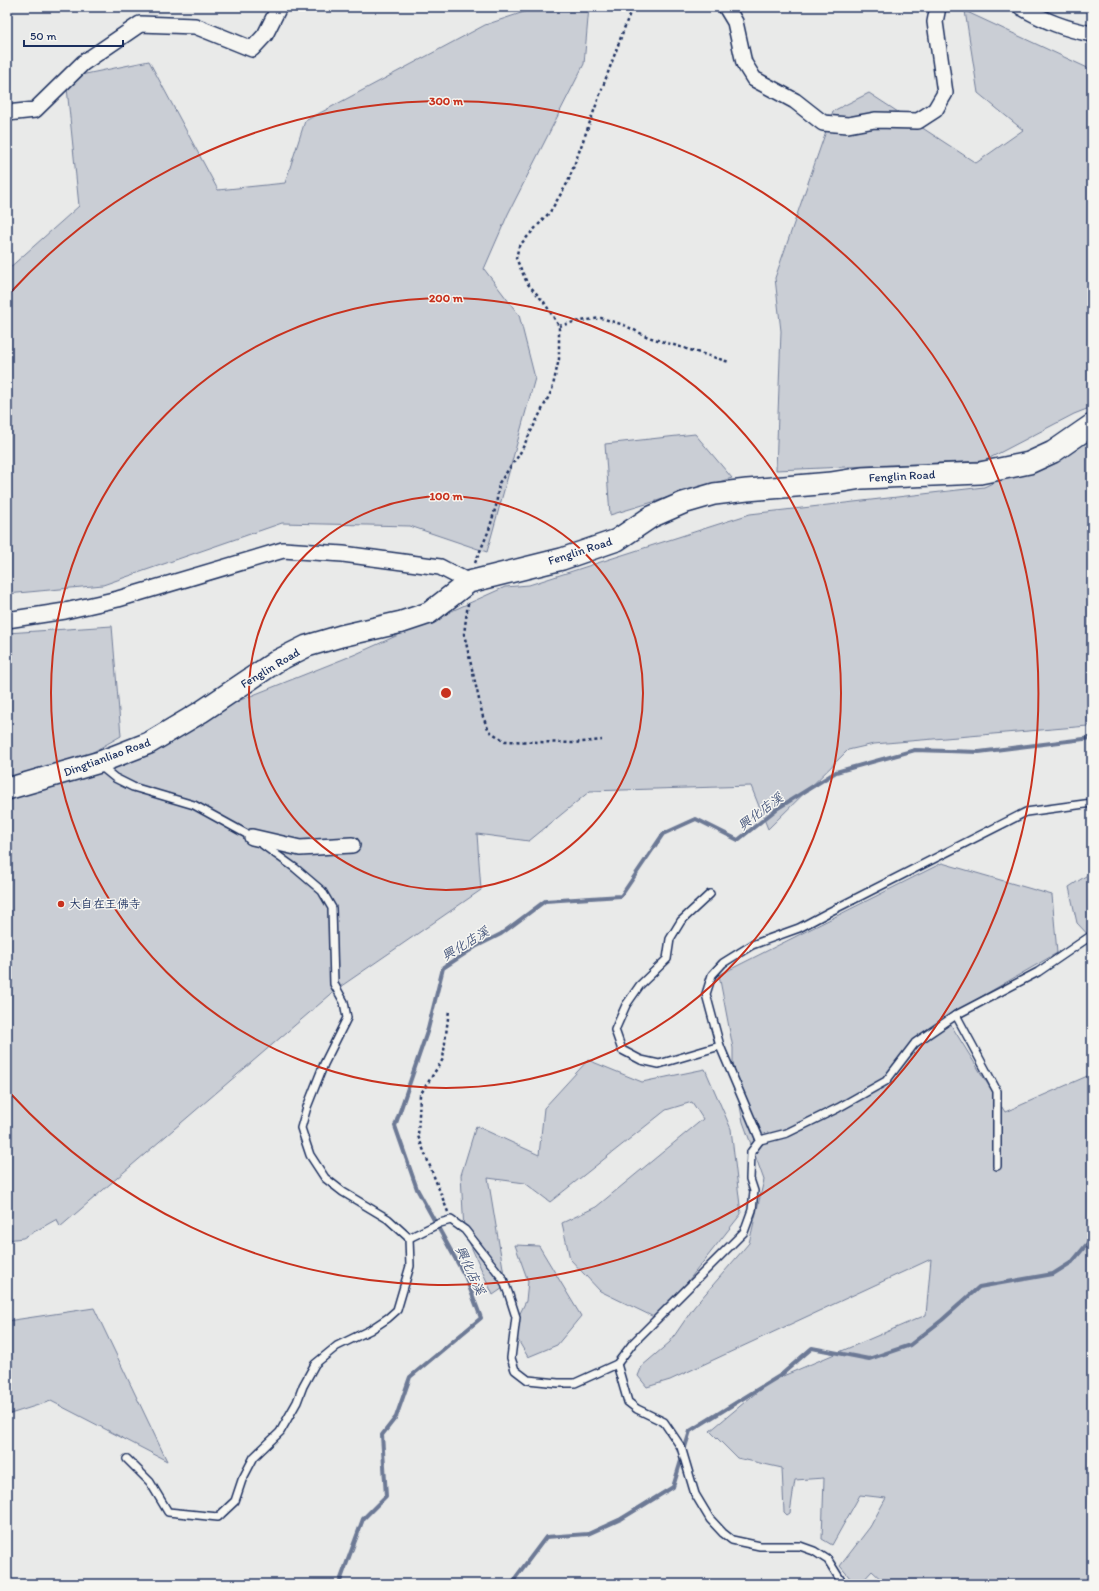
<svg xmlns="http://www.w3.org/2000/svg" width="1099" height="1591" viewBox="0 0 1099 1591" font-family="Itim,'LXGW WenKai TC',sans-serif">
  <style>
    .green { fill: #caced5; stroke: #727e9a }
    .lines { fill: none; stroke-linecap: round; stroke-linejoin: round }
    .stream { stroke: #6c7995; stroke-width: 4 }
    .lane-casing { stroke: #1b2f5e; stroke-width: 10 }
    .street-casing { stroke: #1b2f5e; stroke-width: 18 }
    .secondary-casing { stroke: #1b2f5e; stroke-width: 24 }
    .path { stroke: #1b2f5e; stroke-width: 2.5; stroke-dasharray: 3 3; stroke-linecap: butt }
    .lane { stroke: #f6f6f2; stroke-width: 7 }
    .street { stroke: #f6f6f2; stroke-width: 15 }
    .secondary { stroke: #f6f6f2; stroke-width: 21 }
    .ring { fill: none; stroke: #c8321e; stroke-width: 2 }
    .poi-dot { fill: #c8321e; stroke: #f6f6f2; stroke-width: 1.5 }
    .labels { text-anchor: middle; stroke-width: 3; stroke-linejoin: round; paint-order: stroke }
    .street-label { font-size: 12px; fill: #1b2f5e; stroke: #f6f6f2 }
    .poi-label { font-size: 12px; fill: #1b2f5e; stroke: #f6f6f2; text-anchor: start }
    .water-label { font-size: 13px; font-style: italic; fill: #44547a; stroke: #f6f6f2 }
    .centre { fill: #c8321e; stroke: #f6f6f2; stroke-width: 2 }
    .ring-label { font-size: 12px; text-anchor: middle; font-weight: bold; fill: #c8321e; stroke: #f6f6f2; stroke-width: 3; stroke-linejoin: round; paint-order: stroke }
  </style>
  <rect width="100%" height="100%" fill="#e9eae9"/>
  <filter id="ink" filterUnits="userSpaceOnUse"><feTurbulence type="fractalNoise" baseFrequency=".025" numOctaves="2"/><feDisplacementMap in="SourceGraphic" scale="8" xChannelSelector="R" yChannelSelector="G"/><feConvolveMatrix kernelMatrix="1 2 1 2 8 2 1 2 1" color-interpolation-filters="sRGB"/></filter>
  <g filter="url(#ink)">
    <g class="green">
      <polygon points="539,7 589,7 584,64 508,214 484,269 519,315 535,378 487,552 410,526 282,523 103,585 7,594 7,270 79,206 66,78 149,61 218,190 285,183 305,121 485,25"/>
      <polygon points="965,11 1092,70 1092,407 1074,414 984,461 776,470 781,331 775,278 833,111 869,93 976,163 1023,130 978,93"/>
      <polygon points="695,434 732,478 610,515 605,444"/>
      <polygon points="1092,437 1092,724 1088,726 874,744 848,750 768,829 751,786 590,791 529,841 477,834 481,890 337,989 60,1227 57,1219 23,1238 7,1240 7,785 76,759 7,778 7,633 112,626 121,736 86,756 228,705 356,654 505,587 529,585 750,514 984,487"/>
      <polygon points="942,863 1052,895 1057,953 946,1017 1005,1112 1092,1074 1092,1584 886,1584 872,1571 860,1584 855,1584 840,1566 870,1527 886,1498 860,1495 832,1545 822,1539 824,1478 795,1480 790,1513 787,1515 784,1512 782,1468 737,1458 710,1431 769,1382 926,1315 931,1259 670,1380 647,1387 638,1376 642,1366 670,1342 694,1307 749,1243 764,1180 743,1122 733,1069 733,1048 719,975"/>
      <polygon points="1092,872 1092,939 1077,923 1069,887"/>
      <polygon points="588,1060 642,1082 705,1069 731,1129 741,1214 658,1319 600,1291 570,1259 562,1223 596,1207 703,1119 692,1102 666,1110 550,1202 525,1183 488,1178 506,1286 493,1295 464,1231 461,1175 476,1126 539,1155 544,1108"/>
      <polygon points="515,1245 539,1246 581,1316 557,1345 528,1357 512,1330 526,1301 528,1281"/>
      <polygon points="94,1308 167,1461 51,1401 7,1415 7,1321"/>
    </g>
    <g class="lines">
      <g class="stream">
        <polyline points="339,1584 363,1519 386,1496 382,1435 396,1417 410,1377 481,1318 466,1278 417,1189 395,1126 428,1029 443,968 475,947 501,934 545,901 621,896 663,834 696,819 738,840 778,808 836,772 915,750 979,752 1092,738"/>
        <polyline points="513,1584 516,1577 546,1537 588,1534 621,1519 673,1487 690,1431 781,1375 812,1348 869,1359 910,1345 942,1320 979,1287 1053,1274 1072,1262 1092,1238"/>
      </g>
      <g class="lane-casing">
        <g id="lane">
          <polyline points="101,765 104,769 115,778 133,787 194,805 252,837 295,868 322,891 332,908 334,984 344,1002 347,1018 324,1064 307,1107 301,1128 310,1155 325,1178 343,1192 388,1219 409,1238 410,1266 397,1310 388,1318 370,1330 337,1346 315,1364 303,1386 297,1402 280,1432 254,1457 242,1480 235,1501 218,1517 168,1512 150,1482 127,1459"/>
          <polyline points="1092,803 1026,812 829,912 799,928 752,945 723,963 712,975 706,994 720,1046 760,1140 787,1133 838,1108 886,1081 915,1043 956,1015 1038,972 1092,935"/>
          <polyline points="710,894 681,921 670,939 667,959 640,985 626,1005 615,1030 622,1050 641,1060 659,1064 720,1046"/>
          <polyline points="956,1015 997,1091 997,1166"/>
          <polyline points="409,1238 440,1223 451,1220 465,1230 503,1279 509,1295 516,1317 511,1358 515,1370 528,1380 558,1383 575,1383 617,1364 633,1343 744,1232 752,1210 754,1191 750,1179 751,1152 760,1140"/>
          <polyline points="617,1364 628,1402 637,1409 664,1422 681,1447 695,1494 710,1519 723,1533 732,1540 760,1546 800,1546 814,1551 828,1560 843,1584"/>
        </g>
      </g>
      <g class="street-casing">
        <g id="street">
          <polyline points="726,7 735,22 744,63 754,79 795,101 823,123 848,125 875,120 918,121 935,110 945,93 935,22 938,7"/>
          <path d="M1021 7C1045 21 1065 29 1092 34"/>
          <polyline points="7,113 35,110 83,63 140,24 195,26 252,49 265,35 279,7"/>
          <polyline points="7,620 65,611 118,599 283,550 343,554 440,567 469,582"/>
          <polyline points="252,837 300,848 352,845"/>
        </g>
      </g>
      <g class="secondary-casing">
        <polyline id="secondary" points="7,789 100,762 149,743 201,712 277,661 307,646 341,636 402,622 429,613 469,582 562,559 617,540 651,517 683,503 714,494 747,490 831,483 862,478 980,473 1029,463 1053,452 1092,425"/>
      </g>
      <g class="path">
        <polyline points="559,326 574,322 601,318 624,325 648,337 729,362"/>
        <polyline points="475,563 489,530 496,506 499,483 519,455 552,390 559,359 559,326 544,302 527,283 516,258 519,246 550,212 568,182 632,7"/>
        <polyline points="468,603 464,634 483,717 489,731 505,741 573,743 602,740"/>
        <polyline points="448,1212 418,1136 420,1095 443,1059 449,1010"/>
      </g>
      <use href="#lane" class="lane"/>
      <use href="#street" class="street"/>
      <use href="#secondary" class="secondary"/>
    </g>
  </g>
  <g class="ring">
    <circle cx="446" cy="693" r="197"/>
    <circle cx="446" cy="693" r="395"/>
    <path d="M10 293A592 592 0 1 1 10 1093"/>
  </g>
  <circle class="poi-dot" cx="61" cy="904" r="4"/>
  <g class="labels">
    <g class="street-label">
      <text transform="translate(902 476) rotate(-3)" y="4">Fenglin Road</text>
      <text transform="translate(580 551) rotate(-18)" y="4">Fenglin Road</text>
      <text transform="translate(270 668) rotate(-31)" y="4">Fenglin Road</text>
      <text transform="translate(107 757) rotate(-20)" y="4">Dingtianliao Road</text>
    </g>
    <g class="poi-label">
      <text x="69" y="908">大自在王佛寺</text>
    </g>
    <g class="water-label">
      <text transform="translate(760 811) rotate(-37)" y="5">興化店溪</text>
      <text transform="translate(465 943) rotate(-31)" y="5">興化店溪</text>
      <text transform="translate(471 1270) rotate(65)" y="5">興化店溪</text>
    </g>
  </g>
  <circle cx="446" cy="693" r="6" class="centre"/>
  <g class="ring-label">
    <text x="446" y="105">300 m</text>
    <text x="446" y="302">200 m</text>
    <text x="446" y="500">100 m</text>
  </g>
  <rect width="1099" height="1591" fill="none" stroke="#f6f6f2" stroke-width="24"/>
  <rect x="12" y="12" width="1075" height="1567" fill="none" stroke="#1b2f5e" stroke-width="1.5" filter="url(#ink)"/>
  <path d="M24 40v6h99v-6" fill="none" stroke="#1b2f5e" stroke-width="2"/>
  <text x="30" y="40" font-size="12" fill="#1b2f5e" stroke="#f6f6f2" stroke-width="3" paint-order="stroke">50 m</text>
</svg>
